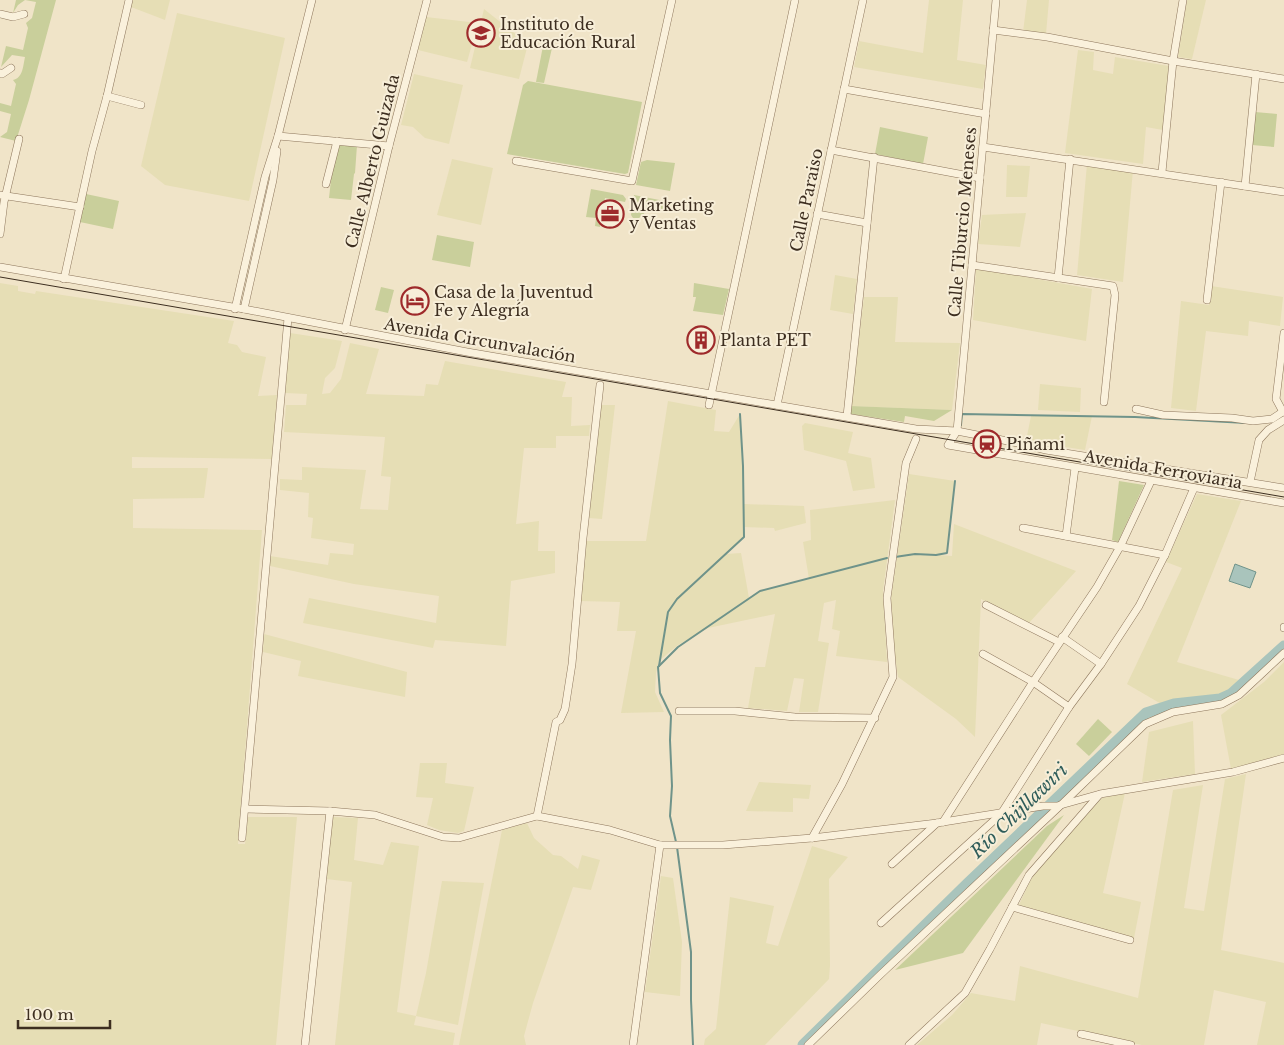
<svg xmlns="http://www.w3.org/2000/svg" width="1284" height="1045" viewBox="0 0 1284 1045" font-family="'Libre Baskerville',serif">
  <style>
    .farmland { fill: #e6deb5 }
    .green { fill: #c9cf9b }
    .water { fill: #a9c4bc; stroke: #6f938a }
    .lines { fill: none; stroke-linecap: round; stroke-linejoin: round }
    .stream { stroke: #6f938a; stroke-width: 2 }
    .river { stroke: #a9c4bc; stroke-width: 11 }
    .minor-casing { stroke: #8d765c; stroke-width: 8 }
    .minor { stroke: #faf1dc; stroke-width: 7 }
    .tram { stroke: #3d2e20; stroke-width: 1 }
    .labels { text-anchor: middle; stroke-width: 4; stroke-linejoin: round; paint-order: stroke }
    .poi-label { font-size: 16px; fill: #3d2e20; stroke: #f7eed8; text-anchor: start }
    .street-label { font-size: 16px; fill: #3d2e20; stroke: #f7eed8 }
    .water-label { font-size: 18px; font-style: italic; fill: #2f5d5a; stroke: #f7eed8 }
  </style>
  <rect width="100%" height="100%" fill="#f0e4c8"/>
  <g class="farmland">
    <polygon points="133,0 170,0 165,20 131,7"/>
    <polygon points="929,0 963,0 957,60 986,65 983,89 854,67 859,41 923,53"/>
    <polygon points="1027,0 1049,0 1046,34 1023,32"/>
    <polygon points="1187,0 1206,0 1192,59 1178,57"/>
    <polygon points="484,9 528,44 519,79 470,68"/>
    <polygon points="177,13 285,38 249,201 165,185 141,166"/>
    <polygon points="426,17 478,23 467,62 418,50"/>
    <polygon points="1078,50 1094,52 1093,70 1113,74 1115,57 1169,66 1163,130 1146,127 1143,164 1065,153"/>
    <polygon points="414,74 463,85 449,144 425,138 413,127 401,125"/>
    <polygon points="452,159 493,168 481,225 437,215"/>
    <polygon points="1087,164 1133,170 1123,282 1077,275"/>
    <polygon points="1007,165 1030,166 1027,197 1006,197"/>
    <polygon points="1026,213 1020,247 978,244 982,215"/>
    <polygon points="976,268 1092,289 1086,341 973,320"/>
    <polygon points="835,275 857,279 853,314 830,310"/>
    <polygon points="0,283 18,286 18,291 35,294 36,291 234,321 228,343 237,345 242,352 266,357 258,396 277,395 273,459 132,457 132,468 208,468 204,498 133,499 133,528 262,530 238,844 245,844 248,817 297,817 276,1045 0,1045"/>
    <polygon points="1211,286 1283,297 1280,326 1249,321 1248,336 1206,331 1196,411 1171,408 1181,301 1209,305"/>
    <polygon points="864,297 898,297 895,342 960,343 952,410 851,406"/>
    <polygon points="290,333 342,341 335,368 325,378 322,394 330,393 341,379 350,343 379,349 366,394 424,396 426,384 438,385 445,361 566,382 562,397 572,397 571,426 590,425 589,436 556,436 556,448 524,448 516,524 539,521 538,551 555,551 555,573 511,581 506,646 435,640 433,648 303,623 309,598 436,623 439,596 354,584 270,566 270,556 328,565 330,553 353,555 354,544 311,538 313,518 308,517 309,493 280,490 280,479 302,480 302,467 366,470 360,509 388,510 391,477 381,476 385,437 284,432 286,405 306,405 307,394 285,393"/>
    <polygon points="1040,384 1081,388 1080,412 1038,410"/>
    <polygon points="668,401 716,410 714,431 729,432 740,414 744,504 804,506 806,523 775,531 774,528 744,527 744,537 726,554 741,553 749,598 760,591 809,579 803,542 811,540 810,510 895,500 883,591 887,662 836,656 840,631 832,629 836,600 824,603 818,641 829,643 818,712 799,712 804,679 794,678 787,711 748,708 755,667 765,667 775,614 708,628 678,645 659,661 656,673 655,692 664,712 621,713 636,631 617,631 620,602 579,601 586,541 646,541"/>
    <polygon points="601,405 615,405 602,519 589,518"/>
    <polygon points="1031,416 1092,416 1085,450 1026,441"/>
    <polygon points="805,423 853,432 848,453 871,458 875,488 853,491 846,461 804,450 802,426"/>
    <polygon points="909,474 955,481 947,553 939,555 952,556 954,524 1076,571 1029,623 981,599 975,737 956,719 898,677 894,649 891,598"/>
    <polygon points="1197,494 1241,501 1177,662 1239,680 1222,695 1179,700 1163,705 1127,684 1182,568 1166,562"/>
    <polygon points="264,634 407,672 405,697 298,676 301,661 263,652"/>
    <polygon points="1284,662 1284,754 1231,769 1221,715 1264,682"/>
    <polygon points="1193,721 1195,774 1142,782 1149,732"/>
    <polygon points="420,763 447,763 445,783 474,787 464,831 458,833 439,830 427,825 433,798 416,797"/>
    <polygon points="1246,774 1221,950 1284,963 1284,1045 1257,1045 1266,1002 1214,990 1204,1045 1142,1045 1041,1023 1037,1045 917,1045 952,1015 971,993 1015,1001 1020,966 1138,998 1173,790 1203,785 1184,908 1204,911 1225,779"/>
    <polygon points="759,782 811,785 809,799 793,798 793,812 746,811"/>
    <polygon points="1125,793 1103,893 1141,902 1134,938 1019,905 1031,879 1071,831 1102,798"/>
    <polygon points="332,817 358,818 354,860 383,865 391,842 419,846 397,1012 416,1016 426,973 442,881 484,883 458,1025 416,1016 414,1025 455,1033 453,1045 335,1045 352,882 326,879"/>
    <polygon points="527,823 534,838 553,855 561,856 578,869 582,855 600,860 591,890 573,887 533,1003 524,1036 526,1045 459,1045 502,830"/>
    <polygon points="812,846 848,857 829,879 830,965 829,979 765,1045 704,1045 705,1039 716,1029 730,897 774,906 766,943 778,946"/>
    <polygon points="661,876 673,878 682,942 680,996 645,992"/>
  </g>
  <g class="green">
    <path d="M16 0H56L29 100 16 141 0 137 7 132 11 114 0 111V103L11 106 16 84 13 80C23 78 23 66 25 57L12 55 1 67 6 46 23 50 28 28 26 23 32 18 36 2 25 0 18 5 13 13Z"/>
    <polygon points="543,46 552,48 544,83 536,82"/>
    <polygon points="528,81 642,102 628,173 625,174 507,154 523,85"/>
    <polygon points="1255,112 1277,114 1274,147 1252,145"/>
    <polygon points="880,127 928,137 923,164 875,154"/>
    <path d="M341 144 357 145 355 173 354 174 351 200 329 198C331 185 332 152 341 144Z"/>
    <polygon points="647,160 675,163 670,191 636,185 641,162"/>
    <polygon points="591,189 623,195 626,199 625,202 605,198 600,227 595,226 596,218 586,217"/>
    <polygon points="86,194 119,201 113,229 80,222"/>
    <polygon points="634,195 680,204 678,212 653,208 649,209 639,218 633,218 631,215"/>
    <polygon points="437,235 474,242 470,267 432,260"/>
    <polygon points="694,283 729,289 723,315 693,311 696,297 693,297"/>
    <polygon points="381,287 394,290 388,313 375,310"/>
    <polygon points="851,406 952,410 934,421 905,416 904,422 851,414"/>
    <polygon points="1119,481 1144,485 1118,542 1112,540"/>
    <polygon points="1098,719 1112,732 1089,756 1076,744"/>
    <polygon points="1064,815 963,953 895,970 1047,826"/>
  </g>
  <polygon class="water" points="1235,564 1256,572 1250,588 1229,581"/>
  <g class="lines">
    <g class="stream">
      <polyline points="961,425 962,414 1135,417 1246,423"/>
      <polyline points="895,557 915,554 936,555 947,553 955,481"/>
      <polyline points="659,666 668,612 677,599 744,537 743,466 740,414"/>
      <polyline points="676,842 670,816 672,786 670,740 671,716 660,693 658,667 678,647 760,591 887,558"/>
      <polyline points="677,847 691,952 691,1000 693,1045"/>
    </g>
    <polyline class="river" points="803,1045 967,884 1146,713 1174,704 1220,699 1231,694 1284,646"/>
    <g class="minor-casing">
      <g id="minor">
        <polyline points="996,0 957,431 948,445 1284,503"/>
        <polyline points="0,14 13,17 24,14"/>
        <polyline points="993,30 1047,37 1173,61 1284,79"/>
        <polyline points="0,73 2,74 11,68"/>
        <polyline points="844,89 986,114"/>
        <polyline points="107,96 141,105"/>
        <polyline points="278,136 389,146"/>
        <polyline points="983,147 1284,192"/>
        <polyline points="831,150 980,178"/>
        <polyline points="516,161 632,181 672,0"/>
        <polyline points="1162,172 1173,61 1183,0"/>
        <polyline points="326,184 337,141"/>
        <polyline points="1245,186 1256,74"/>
        <polyline points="0,195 80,207"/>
        <polyline points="817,214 867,223"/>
        <polyline points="0,234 4,202 19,139"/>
        <polyline points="972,265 1113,286 1115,295 1104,402"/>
        <polyline points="0,267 244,309 467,352 916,429 957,431 1018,443 1046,450 1284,488"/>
        <polyline points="1058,278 1070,159"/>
        <polyline points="64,279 92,151 107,96 129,0"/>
        <polyline points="1207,300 1221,182"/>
        <polyline points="235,309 265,177 278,136 312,0"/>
        <polyline points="244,309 273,180 277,151"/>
        <polyline points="345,330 389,146 427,0"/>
        <polyline points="709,405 795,0"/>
        <polyline points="777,405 863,0"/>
        <polyline points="1136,409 1163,415 1232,418 1253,421 1272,419 1284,411"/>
        <polyline points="1283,412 1276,399 1284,333"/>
        <polyline points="847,416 874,157"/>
        <polyline points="1250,482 1259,440 1268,430 1284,420"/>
        <polyline points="1023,528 1165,555"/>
        <polyline points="1066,536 1075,468"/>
        <polyline points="986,605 1059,642"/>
        <polyline points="1284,628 1284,627"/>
        <polyline points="1062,637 1101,664"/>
        <polyline points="983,654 1033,682 1069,707"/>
        <polyline points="679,711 735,711 795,717 875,718"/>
        <polyline points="245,809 330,811 375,815 443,837 459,838 537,816 610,830 660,845 723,845 812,838 937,823 1043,806 1057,806 1100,794 1233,772 1284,758"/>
        <polyline points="537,816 556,722 560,720 565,709 572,664 583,538 600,385"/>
        <polyline points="943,822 1033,682 1097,587 1121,545 1151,481"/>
        <polyline points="242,838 288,318"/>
        <polyline points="812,838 842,784 893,677 887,598 906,463 916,439"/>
        <polyline points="892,864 937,823"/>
        <polyline points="1012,907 1130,940"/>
        <polyline points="881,923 1001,814 1069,707 1101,664 1139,606 1165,555 1194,488"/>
        <polyline points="1081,1034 1131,1045"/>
        <polyline points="305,1045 330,811"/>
        <polyline points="633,1045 660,845"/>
        <polyline points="808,1045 881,974 1062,804 1145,724 1173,712 1222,704 1239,695 1284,653"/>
        <polyline points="909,1045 965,993 990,949 1029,875 1099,795"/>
      </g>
    </g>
    <use href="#minor" class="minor"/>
    <polyline class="tram" points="0,277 1284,497"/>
  </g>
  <defs>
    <g id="university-ring" transform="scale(1.4375)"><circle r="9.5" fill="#f7eed8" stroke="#9e2a2b" stroke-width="1.5"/><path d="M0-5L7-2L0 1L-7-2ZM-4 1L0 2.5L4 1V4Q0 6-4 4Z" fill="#9e2a2b"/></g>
    <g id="office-ring" transform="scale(1.4375)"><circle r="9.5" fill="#f7eed8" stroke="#9e2a2b" stroke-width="1.5"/><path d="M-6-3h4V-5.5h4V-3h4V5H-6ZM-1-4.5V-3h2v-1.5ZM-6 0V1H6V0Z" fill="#9e2a2b"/></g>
    <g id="hotel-ring" transform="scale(1.4375)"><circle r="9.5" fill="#f7eed8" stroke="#9e2a2b" stroke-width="1.5"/><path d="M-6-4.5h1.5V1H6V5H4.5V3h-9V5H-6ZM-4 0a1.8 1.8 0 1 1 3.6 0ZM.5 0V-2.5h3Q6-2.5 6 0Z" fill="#9e2a2b"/></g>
    <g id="building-ring" transform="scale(1.4375)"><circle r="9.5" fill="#f7eed8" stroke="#9e2a2b" stroke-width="1.5"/><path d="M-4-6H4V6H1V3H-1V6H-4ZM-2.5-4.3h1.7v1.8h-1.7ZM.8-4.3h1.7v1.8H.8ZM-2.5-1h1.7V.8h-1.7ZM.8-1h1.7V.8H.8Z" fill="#9e2a2b"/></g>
    <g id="station-ring" transform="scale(1.4375)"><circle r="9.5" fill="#f7eed8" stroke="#9e2a2b" stroke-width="1.5"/><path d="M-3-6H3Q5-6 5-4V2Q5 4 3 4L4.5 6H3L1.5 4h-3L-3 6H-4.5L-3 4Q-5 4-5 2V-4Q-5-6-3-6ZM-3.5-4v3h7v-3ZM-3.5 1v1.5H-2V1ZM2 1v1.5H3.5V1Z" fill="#9e2a2b"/></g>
  </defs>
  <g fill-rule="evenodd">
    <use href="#university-ring" x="481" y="33"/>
    <use href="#office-ring" x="610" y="214"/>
    <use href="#hotel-ring" x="415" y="301"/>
    <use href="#building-ring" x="701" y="340"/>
    <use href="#station-ring" x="987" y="444"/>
  </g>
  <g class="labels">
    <g class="poi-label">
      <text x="500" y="30">Instituto de<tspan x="500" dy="18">Educación Rural</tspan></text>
      <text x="629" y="211">Marketing<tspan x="629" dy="18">y Ventas</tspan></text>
      <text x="434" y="298">Casa de la Juventud<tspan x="434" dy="18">Fe y Alegría</tspan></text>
      <text x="720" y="346">Planta PET</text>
      <text x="1006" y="450">Piñami</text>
    </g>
    <g class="street-label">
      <text transform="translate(372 161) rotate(-76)" y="6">Calle Alberto Guizada</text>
      <text transform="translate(806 200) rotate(-78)" y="6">Calle Paraiso</text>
      <text transform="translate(962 222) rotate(-85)" y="6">Calle Tiburcio Meneses</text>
      <text transform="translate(480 340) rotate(10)" y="6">Avenida Circunvalación</text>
      <text transform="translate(1163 469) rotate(10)" y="6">Avenida Ferroviaria</text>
    </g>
    <g class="water-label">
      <text transform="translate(1019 811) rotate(-44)" y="6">Río Chijllawiri</text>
    </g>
  </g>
  <path d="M18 1020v8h92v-8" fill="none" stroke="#3d2e20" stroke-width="2.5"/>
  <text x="25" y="1020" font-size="15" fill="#3d2e20" stroke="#f7eed8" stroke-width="4" paint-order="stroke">100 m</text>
</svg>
